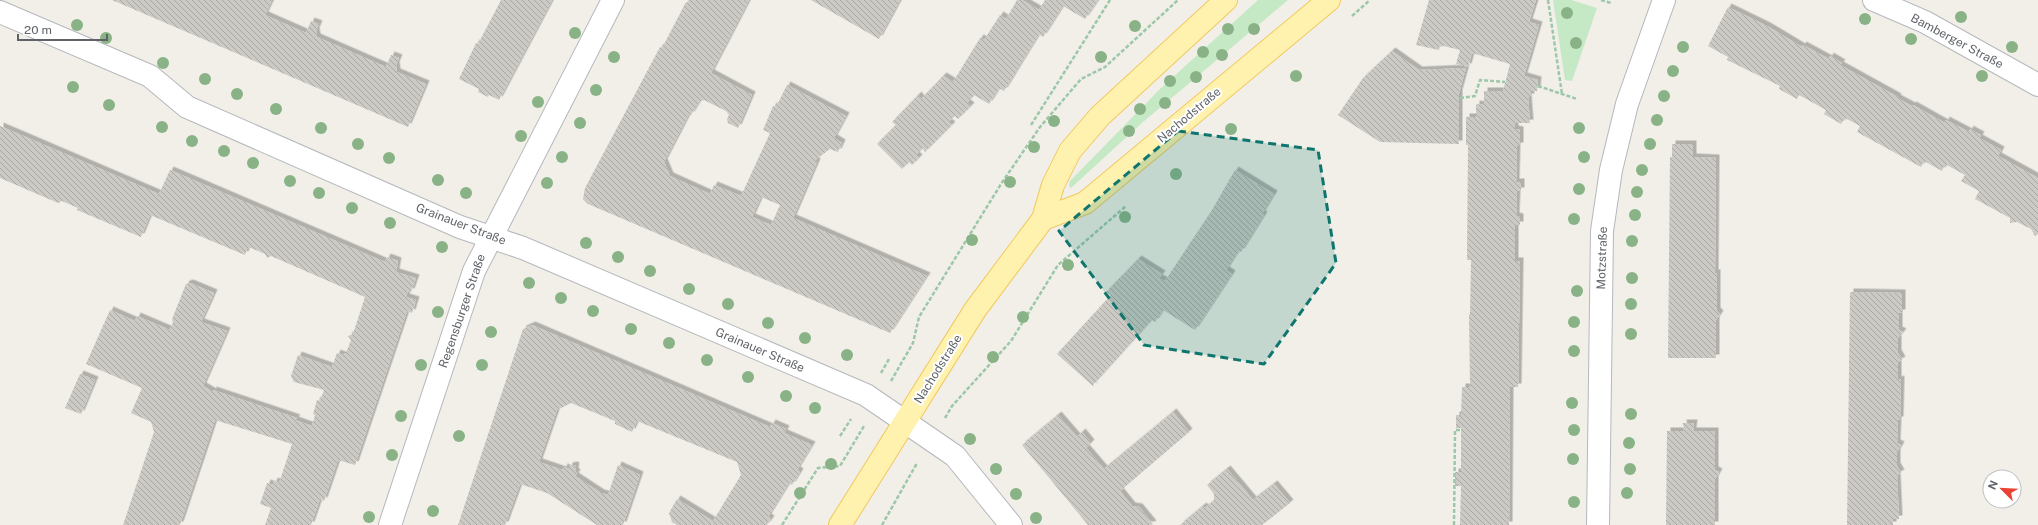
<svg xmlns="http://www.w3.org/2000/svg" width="2038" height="525" viewBox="0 0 2038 525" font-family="'Public Sans',sans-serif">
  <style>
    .grass { fill: #c5e8c5 }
    .building { fill: url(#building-back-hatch); fill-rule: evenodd; filter: url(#shadow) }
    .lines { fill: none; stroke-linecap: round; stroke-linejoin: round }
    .minor-casing { stroke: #b5b8bc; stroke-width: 24 }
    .major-casing { stroke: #f2c960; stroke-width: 24 }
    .path { stroke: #9cc7a9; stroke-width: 2.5; stroke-dasharray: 4 2; stroke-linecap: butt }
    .minor { stroke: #fff; stroke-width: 22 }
    .major { stroke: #fff2af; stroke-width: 22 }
    .tree { fill: #89b387 }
    .marked { fill: #0f766e; fill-opacity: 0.2; stroke: #0f766e; stroke-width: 3; stroke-dasharray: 8 5; stroke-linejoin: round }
    .labels { text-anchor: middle; stroke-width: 4; stroke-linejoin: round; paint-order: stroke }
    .street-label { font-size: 12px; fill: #5f6368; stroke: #fff }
  </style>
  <defs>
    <pattern id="building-back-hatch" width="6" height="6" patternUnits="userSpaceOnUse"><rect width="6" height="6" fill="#cccac5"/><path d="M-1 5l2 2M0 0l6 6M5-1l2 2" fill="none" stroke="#a9a8a4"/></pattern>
    <filter id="shadow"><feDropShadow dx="3.5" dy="-3.5" stdDeviation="0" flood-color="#0004"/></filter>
  </defs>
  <rect width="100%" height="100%" fill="#f1efe8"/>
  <g class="grass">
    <polygon points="1258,0 1288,0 1143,122 1071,188 1069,186 1070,181 1161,88"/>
    <polygon points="1553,0 1571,0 1597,8 1572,81 1565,80"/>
  </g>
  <g class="building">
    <polygon points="112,0 272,0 265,15 306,33 311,21 319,24 316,31 317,37 386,67 391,55 399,58 396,65 397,72 426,84 408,127"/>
    <polygon points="501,0 552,0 499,100 489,95 488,97 478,92 479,89 459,79 476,43 478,44"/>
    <path d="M689 0H749L711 73 752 95 738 128 728 123 727 119 729 115 726 111 704 100 699 102 691 115 689 114 664 162 670 176 710 194 714 185 741 196 770 133 763 130 773 106 776 107 787 85 846 116 834 138 842 143 838 152 830 149 815 160 817 162 793 218 927 276 890 333 588 204 583 199 585 188 660 47 662 48 686 2 687 3ZM761 197 780 205 771 225 752 217Z"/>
    <polygon points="811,0 900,0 879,39"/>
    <polygon points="1017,0 1022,0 1039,10 1045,0 1098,0 1085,19 1063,6 1043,37 1039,34 1004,91 999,88 989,104 974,95 967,103 971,106 958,119 955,116 948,122 952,125 925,152 923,148 916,155 919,158 912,165 909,162 902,169 877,144 896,125 892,122 918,95 921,99 943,76 953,82 980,38 984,40 1000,15 1006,19"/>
    <polygon points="1429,0 1536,0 1529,22 1539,25 1524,76 1538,80 1537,91 1530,91 1531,97 1528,97 1530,123 1515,123 1515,129 1520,130 1520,146 1517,146 1516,182 1521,182 1521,191 1517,191 1516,216 1520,217 1520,225 1515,225 1515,261 1520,261 1518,387 1510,387 1509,525 1460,525 1461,486 1455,486 1455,472 1461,472 1461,428 1456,428 1456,415 1461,415 1462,387 1470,387 1469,314 1470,314 1471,260 1467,260 1468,145 1466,145 1466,117 1476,117 1476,104 1484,105 1484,91 1503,91 1510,64 1472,53 1468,67 1456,64 1460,50 1440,45 1439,50 1416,45"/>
    <polygon points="1728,7 1767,26 1802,47 1803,45 1829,59 1830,56 1842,63 1840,65 1898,97 1897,98 1912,106 1913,105 1945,123 1946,120 1969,132 1970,129 1975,132 1981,135 1979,138 2001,150 1998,156 2038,178 2038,234 2035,236 2031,229 2017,222 2010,223 2010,218 1975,199 1979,191 1961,181 1965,175 1945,164 1942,171 1924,161 1921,167 1857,132 1860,126 1845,118 1841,124 1824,114 1826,110 1799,95 1797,99 1779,89 1780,86 1727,60 1728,57 1708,46"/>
    <polygon points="1392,51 1419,70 1466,68 1459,93 1459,144 1380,142 1338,115 1363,78"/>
    <polygon points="0,126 159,194 170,170 385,262 387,257 398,261 396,272 416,278 411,292 408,291 406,297 416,300 412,313 407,311 355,465 338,460 324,501 320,499 311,525 265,525 271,508 260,504 267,483 273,485 274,481 279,483 292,444 215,420 180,525 123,525 154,432 151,422 131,413 142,388 86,364 110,310 135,321 137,316 170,330 173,322 172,319 186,284 190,283 214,293 201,322 227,331 203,386 213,392 213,390 297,418 295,420 312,426 315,415 313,414 317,400 320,401 324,390 294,382 291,376 298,355 332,367 337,353 342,355 346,353 351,340 348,336 353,334 365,297 271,256 267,258 265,254 251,248 247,249 245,255 150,215 141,237 77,210 78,208 62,201 58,203 0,178"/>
    <polygon points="1672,144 1693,144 1693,157 1716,158 1715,273 1717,273 1717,311 1720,314 1716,320 1716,358 1668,358 1670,157 1672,157"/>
    <polygon points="1235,170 1274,194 1262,214 1264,215 1241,252 1239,250 1226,270 1232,274 1195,330 1163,310 1155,322 1152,320 1093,385 1094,387 1057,354 1111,295 1106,292 1138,259 1162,274 1159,278 1165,281 1212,210"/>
    <polygon points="1850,292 1902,293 1902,313 1899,313 1899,330 1903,332 1898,338 1898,353 1902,360 1898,362 1898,380 1901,379 1900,420 1898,420 1897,443 1901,445 1897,452 1897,466 1901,473 1897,475 1899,519 1893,519 1893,525 1847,525"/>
    <polygon points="532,325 770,427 772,423 786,429 784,433 812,445 797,470 800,472 792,485 789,483 768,517 771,519 767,525 677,525 672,522 669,513 677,499 713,521 741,475 737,462 637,421 632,432 615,424 615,421 571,403 557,410 539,462 563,470 564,467 569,469 569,466 574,465 576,466 575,471 577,473 575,476 601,493 608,495 618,465 640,475 623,525 597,525 547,493 520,484 505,525 458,525 523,329"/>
    <polygon points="80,374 95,380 81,414 65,408"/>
    <polygon points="1173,412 1189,432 1120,491 1132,506 1139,507 1153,524 1151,525 1088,525 1022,445 1058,415 1077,437 1082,432 1091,443 1086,448 1104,469"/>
    <polygon points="1683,423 1694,423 1693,431 1715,431 1715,470 1719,472 1715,479 1715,525 1666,525 1667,431 1684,431"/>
    <polygon points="1227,469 1253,500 1274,484 1290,503 1262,525 1180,525 1203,506 1205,508 1214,501 1214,494 1207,485"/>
  </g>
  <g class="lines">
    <g class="minor-casing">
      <g id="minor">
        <polyline points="1874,0 1925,22 2038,85"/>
        <polyline points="0,12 150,76 187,107 460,227 523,248 866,395 955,456 1011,525"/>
        <polyline points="390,525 474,271 613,0"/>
        <polyline points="1598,525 1602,231 1611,170 1627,104 1664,0"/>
      </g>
    </g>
    <g class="major-casing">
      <g id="major">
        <polyline points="1043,219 1085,203 1329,0"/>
        <polyline points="840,525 975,310 1043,219 1053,185 1070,151 1100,116 1226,0"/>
      </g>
    </g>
    <g class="path">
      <polyline points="1548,0 1562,94"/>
      <polyline points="1601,0 1611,3"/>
      <polyline points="1352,16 1370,0"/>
      <polyline points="1538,86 1577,99"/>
      <polyline points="1460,98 1475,96 1480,80 1505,82"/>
      <polyline points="1031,125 1110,0"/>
      <polyline points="881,373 889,359"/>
      <polyline points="891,381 913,343 919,317 1001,184 1040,127 1081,79 1105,67 1178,0"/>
      <polyline points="945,418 952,406 1011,341 1058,265 1126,206"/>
      <polyline points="840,436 851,419"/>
      <polyline points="782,525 818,468 840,466 864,426"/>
      <polyline points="882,525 917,463"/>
      <polyline points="1454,525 1455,430 1461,430"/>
    </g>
    <use href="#minor" class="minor"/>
    <use href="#major" class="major"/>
  </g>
  <g class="tree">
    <circle cx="1567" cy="13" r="6"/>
    <circle cx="1961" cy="17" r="6"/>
    <circle cx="1865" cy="19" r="6"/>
    <circle cx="77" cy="25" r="6"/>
    <circle cx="1135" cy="26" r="6"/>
    <circle cx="1228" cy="29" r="6"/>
    <circle cx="1254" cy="29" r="6"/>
    <circle cx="575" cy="33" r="6"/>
    <circle cx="106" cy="38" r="6"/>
    <circle cx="1911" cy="39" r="6"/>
    <circle cx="1576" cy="43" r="6"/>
    <circle cx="1683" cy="47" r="6"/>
    <circle cx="2012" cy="47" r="6"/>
    <circle cx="1203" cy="52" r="6"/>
    <circle cx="1222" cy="55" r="6"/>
    <circle cx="614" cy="57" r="6"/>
    <circle cx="1101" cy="57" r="6"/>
    <circle cx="163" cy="63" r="6"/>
    <circle cx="1673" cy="71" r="6"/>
    <circle cx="1296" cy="76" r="6"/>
    <circle cx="1982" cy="76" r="6"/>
    <circle cx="1196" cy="77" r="6"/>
    <circle cx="205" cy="79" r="6"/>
    <circle cx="1170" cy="81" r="6"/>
    <circle cx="73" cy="87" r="6"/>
    <circle cx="596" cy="90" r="6"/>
    <circle cx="237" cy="94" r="6"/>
    <circle cx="1664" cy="96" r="6"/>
    <circle cx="538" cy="102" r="6"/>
    <circle cx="1165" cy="103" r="6"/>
    <circle cx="109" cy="105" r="6"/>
    <circle cx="276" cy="109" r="6"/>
    <circle cx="1140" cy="109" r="6"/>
    <circle cx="1657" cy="120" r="6"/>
    <circle cx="1054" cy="121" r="6"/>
    <circle cx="580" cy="123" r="6"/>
    <circle cx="162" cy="127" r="6"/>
    <circle cx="321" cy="128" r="6"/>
    <circle cx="1579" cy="128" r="6"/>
    <circle cx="1231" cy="129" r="6"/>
    <circle cx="1129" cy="131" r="6"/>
    <circle cx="521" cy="136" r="6"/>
    <circle cx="192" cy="141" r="6"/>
    <circle cx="358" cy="144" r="6"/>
    <circle cx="1650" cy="144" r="6"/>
    <circle cx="1034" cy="147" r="6"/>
    <circle cx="224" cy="151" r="6"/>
    <circle cx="562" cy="157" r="6"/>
    <circle cx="1584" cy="157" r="6"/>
    <circle cx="389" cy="158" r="6"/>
    <circle cx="253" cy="163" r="6"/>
    <circle cx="1642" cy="170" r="6"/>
    <circle cx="1176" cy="174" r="6"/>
    <circle cx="438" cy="180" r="6"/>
    <circle cx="290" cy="181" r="6"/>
    <circle cx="1010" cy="182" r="6"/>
    <circle cx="547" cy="183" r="6"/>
    <circle cx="1579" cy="189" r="6"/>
    <circle cx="1637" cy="192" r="6"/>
    <circle cx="319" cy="193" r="6"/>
    <circle cx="466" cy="193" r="6"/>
    <circle cx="352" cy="208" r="6"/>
    <circle cx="1635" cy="215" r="6"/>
    <circle cx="1125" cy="217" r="6"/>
    <circle cx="1574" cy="219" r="6"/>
    <circle cx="390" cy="223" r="6"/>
    <circle cx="972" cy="240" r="6"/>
    <circle cx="1632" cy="241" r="6"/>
    <circle cx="586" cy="243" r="6"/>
    <circle cx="442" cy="247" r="6"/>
    <circle cx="618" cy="257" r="6"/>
    <circle cx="1068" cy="265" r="6"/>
    <circle cx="650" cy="271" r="6"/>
    <circle cx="1632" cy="278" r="6"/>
    <circle cx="529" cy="283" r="6"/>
    <circle cx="689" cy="289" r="6"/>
    <circle cx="1577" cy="291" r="6"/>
    <circle cx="561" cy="298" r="6"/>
    <circle cx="728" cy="304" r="6"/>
    <circle cx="1631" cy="304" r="6"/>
    <circle cx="593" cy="311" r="6"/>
    <circle cx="438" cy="312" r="6"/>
    <circle cx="1023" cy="317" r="6"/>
    <circle cx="1574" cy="322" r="6"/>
    <circle cx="768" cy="323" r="6"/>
    <circle cx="631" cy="329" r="6"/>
    <circle cx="491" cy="332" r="6"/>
    <circle cx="1631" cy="334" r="6"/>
    <circle cx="805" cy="338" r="6"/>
    <circle cx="669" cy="343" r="6"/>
    <circle cx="1574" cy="351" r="6"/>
    <circle cx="847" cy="355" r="6"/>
    <circle cx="993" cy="357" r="6"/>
    <circle cx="707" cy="360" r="6"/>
    <circle cx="421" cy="365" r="6"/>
    <circle cx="482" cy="365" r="6"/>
    <circle cx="748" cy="377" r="6"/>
    <circle cx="786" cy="396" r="6"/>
    <circle cx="1572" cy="403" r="6"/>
    <circle cx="815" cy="408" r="6"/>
    <circle cx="1631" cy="414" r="6"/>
    <circle cx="401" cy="416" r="6"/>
    <circle cx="1574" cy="430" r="6"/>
    <circle cx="459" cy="436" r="6"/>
    <circle cx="970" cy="439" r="6"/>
    <circle cx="1629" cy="443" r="6"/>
    <circle cx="392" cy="455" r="6"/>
    <circle cx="1573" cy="459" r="6"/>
    <circle cx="831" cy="464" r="6"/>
    <circle cx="996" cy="469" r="6"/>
    <circle cx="1630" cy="469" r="6"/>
    <circle cx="800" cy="493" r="6"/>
    <circle cx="1627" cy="493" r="6"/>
    <circle cx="1016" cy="494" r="6"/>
    <circle cx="1574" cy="502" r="6"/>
    <circle cx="433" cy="511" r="6"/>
    <circle cx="369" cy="517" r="6"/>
    <circle cx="1036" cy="518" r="6"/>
  </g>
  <path class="marked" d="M1178 131 1318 150 1336 263 1264 364 1144 345 1059 231Z"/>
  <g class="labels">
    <g class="street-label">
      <text transform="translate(1957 41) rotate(28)" y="4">Bamberger Straße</text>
      <text transform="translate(1189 115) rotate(-40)" y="4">Nachodstraße</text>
      <text transform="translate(461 224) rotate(21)" y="4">Grainauer Straße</text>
      <text transform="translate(1602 258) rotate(-88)" y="4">Motzstraße</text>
      <text transform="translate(462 311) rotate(-71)" y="4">Regensburger Straße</text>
      <text transform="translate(760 350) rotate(23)" y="4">Grainauer Straße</text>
      <text transform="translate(938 369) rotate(-58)" y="4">Nachodstraße</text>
    </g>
  </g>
  <g transform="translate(2002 489) rotate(294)"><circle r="19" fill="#ffffff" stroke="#bfc1c3"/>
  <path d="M0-3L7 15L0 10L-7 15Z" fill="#ea4335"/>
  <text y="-6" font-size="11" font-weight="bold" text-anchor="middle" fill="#5f6368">N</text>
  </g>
  <path d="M18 34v6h89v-6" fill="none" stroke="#5f6368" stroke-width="2"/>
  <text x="24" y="34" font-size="12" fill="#5f6368" stroke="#ffffff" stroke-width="3" paint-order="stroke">20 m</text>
</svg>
